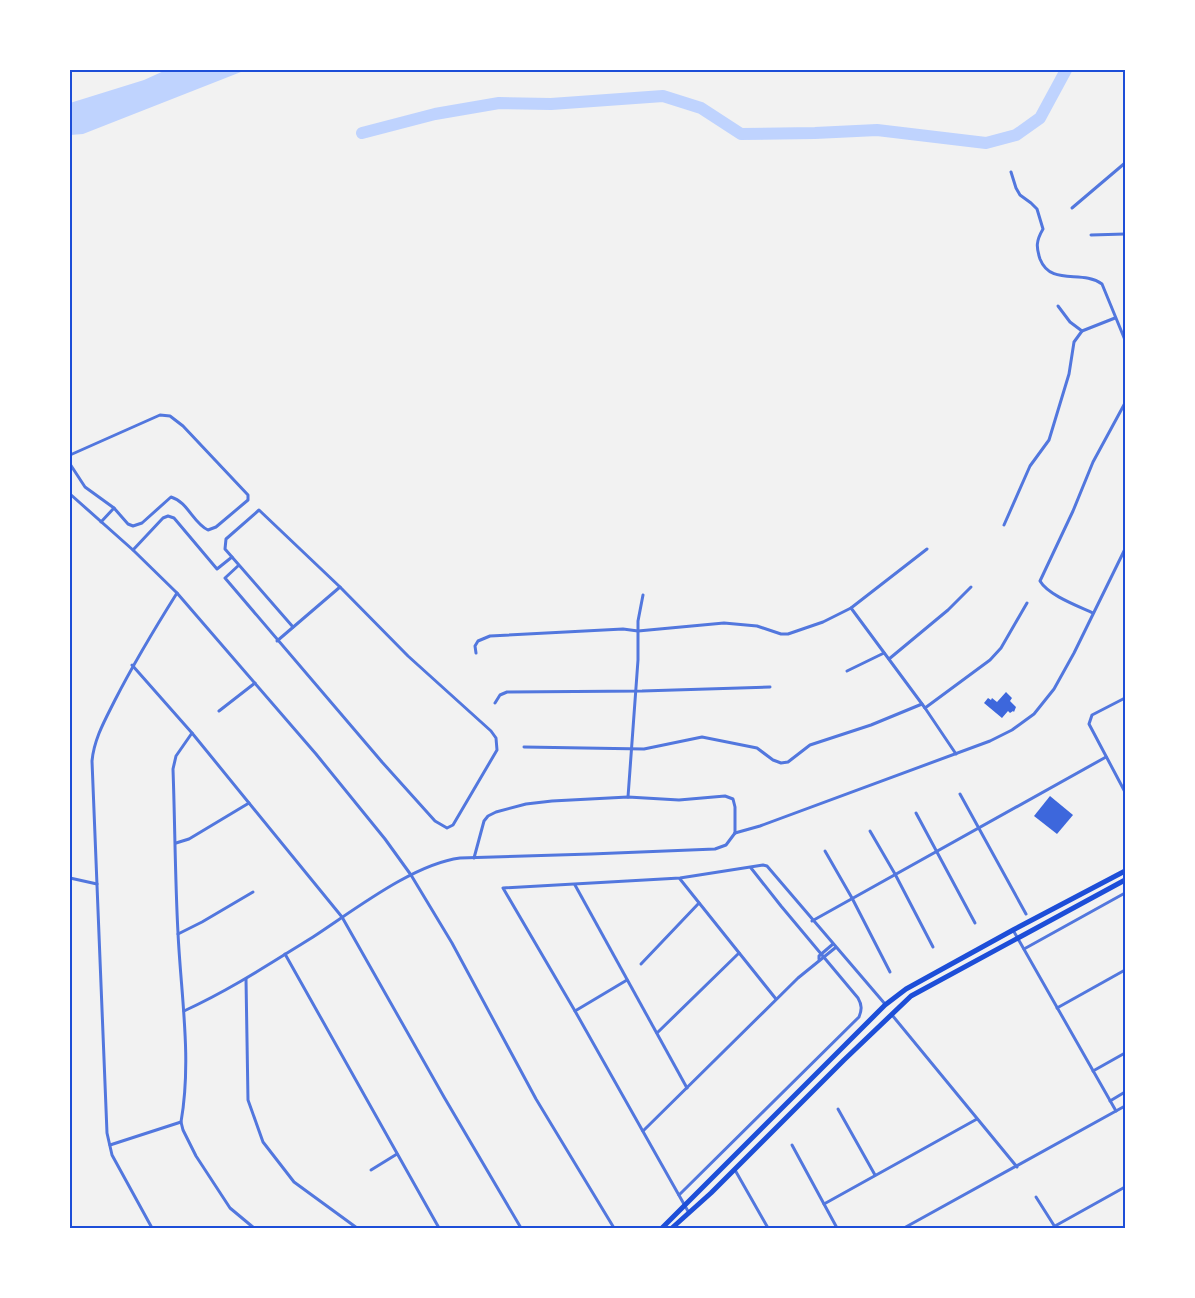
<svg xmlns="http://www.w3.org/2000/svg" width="1195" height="1298" viewBox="0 0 1195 1298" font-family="Ubuntu,sans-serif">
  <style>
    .water { fill: #bfd3fe }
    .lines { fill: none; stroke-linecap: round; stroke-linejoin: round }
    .river { stroke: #bfd3fe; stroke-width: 12 }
    .building { fill: #3d67dc }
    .minor { stroke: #5277de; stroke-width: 3 }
    .primary { stroke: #1d4ed8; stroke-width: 5 }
    .neatline { fill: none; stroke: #1d4ed8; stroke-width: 2 }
  </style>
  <rect width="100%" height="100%" fill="#f2f2f2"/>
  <polygon class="water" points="166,70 246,70 83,134 70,135 70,103 144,80"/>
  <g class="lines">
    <polyline class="river" points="362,133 435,114 499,103 551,104 663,96 701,108 741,134 815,133 877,130 986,143 1016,135 1040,118 1066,70"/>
  </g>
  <g class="building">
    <polygon points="1006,692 1012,698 1010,701 1016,707 1014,712 1013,711 1010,713 1008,711 1002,718 984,703 988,698 991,700 992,698 997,702"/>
    <polygon points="1050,796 1073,815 1057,834 1034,816"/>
  </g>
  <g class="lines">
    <g class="minor">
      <path d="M1011 172 1016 188 1020 195 1031 203 1037 209 1043 229C1036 241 1036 247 1040 259 1051 287 1082 269 1102 284L1125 340"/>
      <polyline points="1072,208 1125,163"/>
      <polyline points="1091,235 1125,234"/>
      <polyline points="1058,306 1070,322 1082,331"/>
      <path d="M70 455 160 415 170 416 183 426 248 495V500L216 527 208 530C193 523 188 502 171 497L142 523 133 526 128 524 114 508 85 487 70 464"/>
      <polyline points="70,494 133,550 177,593 316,754 385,839 411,875 452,943 536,1099 614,1228"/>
      <polyline points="101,522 114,508"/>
      <polyline points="1004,525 1030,466 1049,440 1069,374 1074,342 1082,331 1115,318"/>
      <polyline points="133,550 163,518 168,516 174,518 217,569 232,557"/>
      <polyline points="239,565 225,578 382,762 435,821 447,828 453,825 497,750 496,738 491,731 408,656 340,587 259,510 226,539 225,549 293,627"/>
      <polyline points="851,608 925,708 956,754"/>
      <path d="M1093 613C1078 606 1048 595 1040 581L1073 511 1093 462 1125 403"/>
      <polyline points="277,641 340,587"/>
      <polyline points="476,653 475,646 478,641 490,636 623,629 638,631 724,623 757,626 781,634 788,634 823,622 851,608 927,549"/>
      <polyline points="889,659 948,610 971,587"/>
      <polyline points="132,665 192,733 342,917 444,1097 521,1228"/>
      <polyline points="847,671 884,653"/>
      <polyline points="1125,698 1092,715 1089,724 1125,792"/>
      <polyline points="495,703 500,695 507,692 642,691 770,687"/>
      <polyline points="925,708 990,660 1001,648 1027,603"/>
      <polyline points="219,711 255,683"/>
      <path d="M192 733 176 756 173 769C175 824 175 878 178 933 181 996 192 1059 181 1122L183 1130 196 1156 230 1208 254 1228"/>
      <polyline points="524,747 644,749 702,737 757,748 773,760 781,763 788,762 810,745 871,725 922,704"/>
      <polyline points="960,794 1026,914"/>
      <polyline points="628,797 638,660 638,621 643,595"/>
      <polyline points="916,813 975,923"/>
      <polyline points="870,831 895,874 933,947"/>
      <polyline points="735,833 760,826 990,741 1012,730 1034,714 1054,689 1074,653 1125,549"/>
      <polyline points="176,843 189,839 249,803"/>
      <polyline points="825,851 852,898 890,972"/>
      <polyline points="474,858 484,821 488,816 496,812 526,804 552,801 628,797 679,800 725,796 733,799 735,807 735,833"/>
      <polyline points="70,878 97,884"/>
      <polyline points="680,879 776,999"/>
      <polyline points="575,885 687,1088"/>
      <polyline points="812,921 1106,757"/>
      <polyline points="1013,930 1116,1111"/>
      <polyline points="178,934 202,922 253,892"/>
      <polyline points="1024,949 1125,893"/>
      <polyline points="285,954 439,1228"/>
      <polyline points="819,959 819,956 833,944"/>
      <polyline points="641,964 699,903"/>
      <polyline points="246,979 248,1100 263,1142 294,1182 357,1228"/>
      <polyline points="1057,1008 1125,970"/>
      <path d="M184 1011C230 990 271 963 313 937 353 911 413 864 460 858L591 854 715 849 726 845 735 833"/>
      <polyline points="575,1011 627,980"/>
      <polyline points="892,1015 1017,1167"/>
      <polyline points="657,1033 739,953"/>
      <polyline points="1093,1071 1125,1053"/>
      <polyline points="1110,1101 1125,1092"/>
      <polyline points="838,1109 875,1175"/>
      <polyline points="643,1131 798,978 835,948"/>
      <polyline points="110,1145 181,1122"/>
      <polyline points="792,1145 837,1228"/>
      <polyline points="371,1170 397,1154"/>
      <polyline points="735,1170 768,1228"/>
      <path d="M679 1195 859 1017C862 1010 862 1005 858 998L781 906 751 868"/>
      <polyline points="1036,1197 1055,1227"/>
      <polyline points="824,1204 977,1119"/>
      <polyline points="689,1213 575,1011 503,888 680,878 763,865 767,866 885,1004"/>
      <polyline points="1055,1226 1125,1187"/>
      <path d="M152 1228 112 1155 107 1133 92 761C94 739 105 720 115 700 134 663 155 628 177 593"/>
      <polyline points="904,1228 1125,1106"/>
    </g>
    <g class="primary">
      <polyline points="662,1228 885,1005 906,989 1013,930 1125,871"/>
      <polyline points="672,1228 711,1193 844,1060 911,996 1125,880"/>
    </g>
  </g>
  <rect width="1195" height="1298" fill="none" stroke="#ffffff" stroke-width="142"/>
  <rect x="71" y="71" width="1053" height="1156" class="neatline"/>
</svg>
